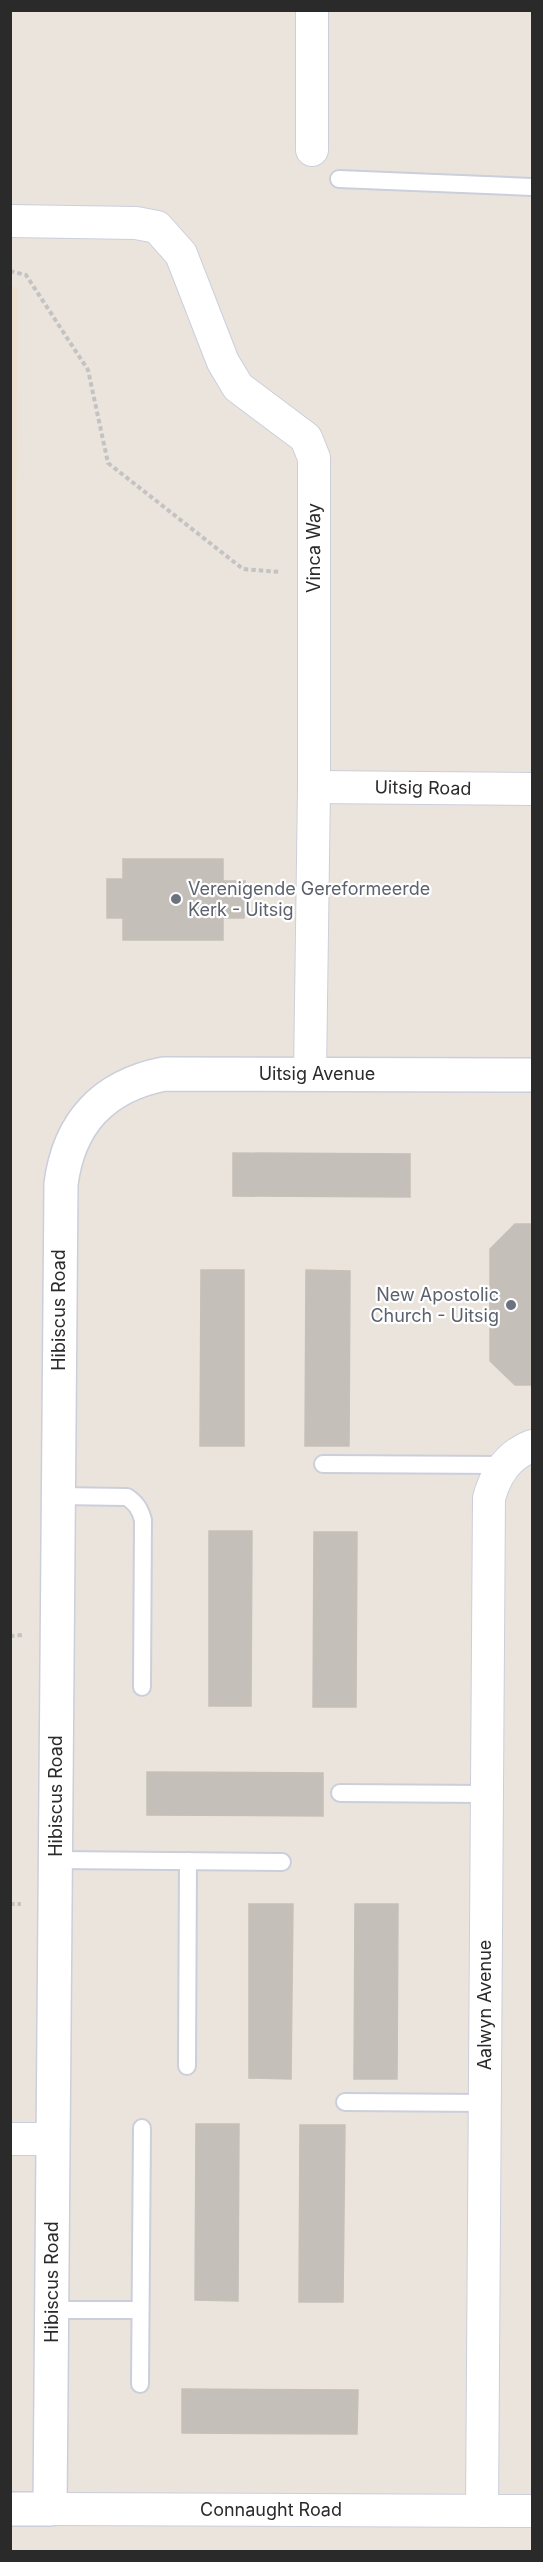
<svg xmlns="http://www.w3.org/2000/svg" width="543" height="2562" viewBox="0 0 543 2562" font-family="Inter,sans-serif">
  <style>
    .education { fill: #ece0ce }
    .building { fill: #c4bfb8; stroke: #c6c0b7; stroke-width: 1.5 }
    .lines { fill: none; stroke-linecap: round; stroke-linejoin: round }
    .lane-casing { stroke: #cbcfdb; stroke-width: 20 }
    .street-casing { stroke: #cbcfdb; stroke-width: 34 }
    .secondary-casing { stroke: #cbcfdb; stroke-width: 36 }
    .path { stroke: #c3c3c3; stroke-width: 4; stroke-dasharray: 4.5 3; stroke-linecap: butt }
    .lane { stroke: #fff; stroke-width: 16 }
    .street { stroke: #fff; stroke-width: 32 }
    .secondary { stroke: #fff; stroke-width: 33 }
    .worship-dot { fill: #6b7280; stroke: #fff; stroke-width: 2 }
    .labels { text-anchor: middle; stroke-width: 4.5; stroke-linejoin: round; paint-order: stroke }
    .street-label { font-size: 18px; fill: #2a2a2a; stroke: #fff }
    .worship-label { font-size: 18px; fill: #5b616d; stroke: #fff; text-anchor: start }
  </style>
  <rect width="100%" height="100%" fill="#ebe4dd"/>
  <polygon class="education" points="10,287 18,287 12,1020 10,1020"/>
  <g class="building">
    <polygon points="123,859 223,859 223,881 245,881 244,918 223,918 223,940 123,940 123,918 107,918 107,879 123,879"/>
    <polygon points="233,1153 410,1154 410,1197 233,1196"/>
    <polygon points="515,1224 532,1224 532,1385 515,1385 490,1361 490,1249"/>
    <polygon points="201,1270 244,1270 244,1446 200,1446"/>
    <polygon points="306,1270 350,1271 349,1446 305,1446"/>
    <polygon points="209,1531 252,1531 251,1706 209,1706"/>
    <polygon points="314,1532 357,1532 356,1707 313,1707"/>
    <polygon points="147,1772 323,1773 323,1816 147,1815"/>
    <polygon points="249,1904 293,1904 291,2079 249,2078"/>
    <polygon points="355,1904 398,1904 397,2079 354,2079"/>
    <polygon points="196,2124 239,2124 238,2301 195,2300"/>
    <polygon points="300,2125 345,2125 343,2302 299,2302"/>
    <polygon points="182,2389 358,2390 357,2434 182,2433"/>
  </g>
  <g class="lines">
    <g class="lane-casing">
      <g id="lane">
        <polyline points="339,179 532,187"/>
        <polyline points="323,1464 504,1465"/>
        <path d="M58 1496 127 1497C136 1503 140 1509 143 1520L142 1687"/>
        <polyline points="340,1793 486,1794"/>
        <polyline points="55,1860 282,1862"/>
        <polyline points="187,2066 188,1861"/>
        <polyline points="345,2102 484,2103"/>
        <polyline points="52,2310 140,2310"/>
        <polyline points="140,2384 142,2128"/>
      </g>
    </g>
    <g class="street-casing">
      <g id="street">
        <polyline points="312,10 312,150"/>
        <polyline points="10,221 136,223 157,227 181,254 223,362 238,387 306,438 314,458 314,787 310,1074"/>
        <polyline points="314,787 532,789"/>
        <polyline points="10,2139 53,2139"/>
        <polyline points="50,2509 532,2511"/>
        <path d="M482 2511 489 1498C496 1473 508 1455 532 1446"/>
      </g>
    </g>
    <g class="secondary-casing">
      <path id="secondary" d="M10 2509H50L61 1184C69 1123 103 1086 164 1074L532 1075"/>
    </g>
    <g class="path">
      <polyline points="10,271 26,275 88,370 108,463 243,569 280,572"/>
      <polyline points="10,1636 23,1635"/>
      <polyline points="10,1904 21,1904"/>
    </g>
    <use href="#lane" class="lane"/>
    <use href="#street" class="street"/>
    <use href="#secondary" class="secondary"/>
  </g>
  <g class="worship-dot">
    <circle cx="176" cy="899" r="6"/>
    <circle cx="511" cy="1305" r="6"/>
  </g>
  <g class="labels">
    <g class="street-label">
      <text transform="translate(314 548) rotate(-90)" y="6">Vinca Way</text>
      <text transform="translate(423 788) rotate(1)" y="6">Uitsig Road</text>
      <text x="317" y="1080">Uitsig Avenue</text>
      <text transform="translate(59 1310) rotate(-90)" y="6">Hibiscus Road</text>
      <text transform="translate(56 1796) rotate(-90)" y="6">Hibiscus Road</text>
      <text transform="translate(485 2005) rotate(-90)" y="6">Aalwyn Avenue</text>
      <text transform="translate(52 2282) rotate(-90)" y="6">Hibiscus Road</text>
      <text x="271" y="2516">Connaught Road</text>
    </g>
    <g class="worship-label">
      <text x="188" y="895">Verenigende Gereformeerde<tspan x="188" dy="21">Kerk - Uitsig</tspan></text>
      <text x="499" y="1301" text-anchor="end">New Apostolic<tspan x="499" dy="21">Church - Uitsig</tspan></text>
    </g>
  </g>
  <rect width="543" height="2562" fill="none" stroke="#2a2a2a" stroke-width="24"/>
</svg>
